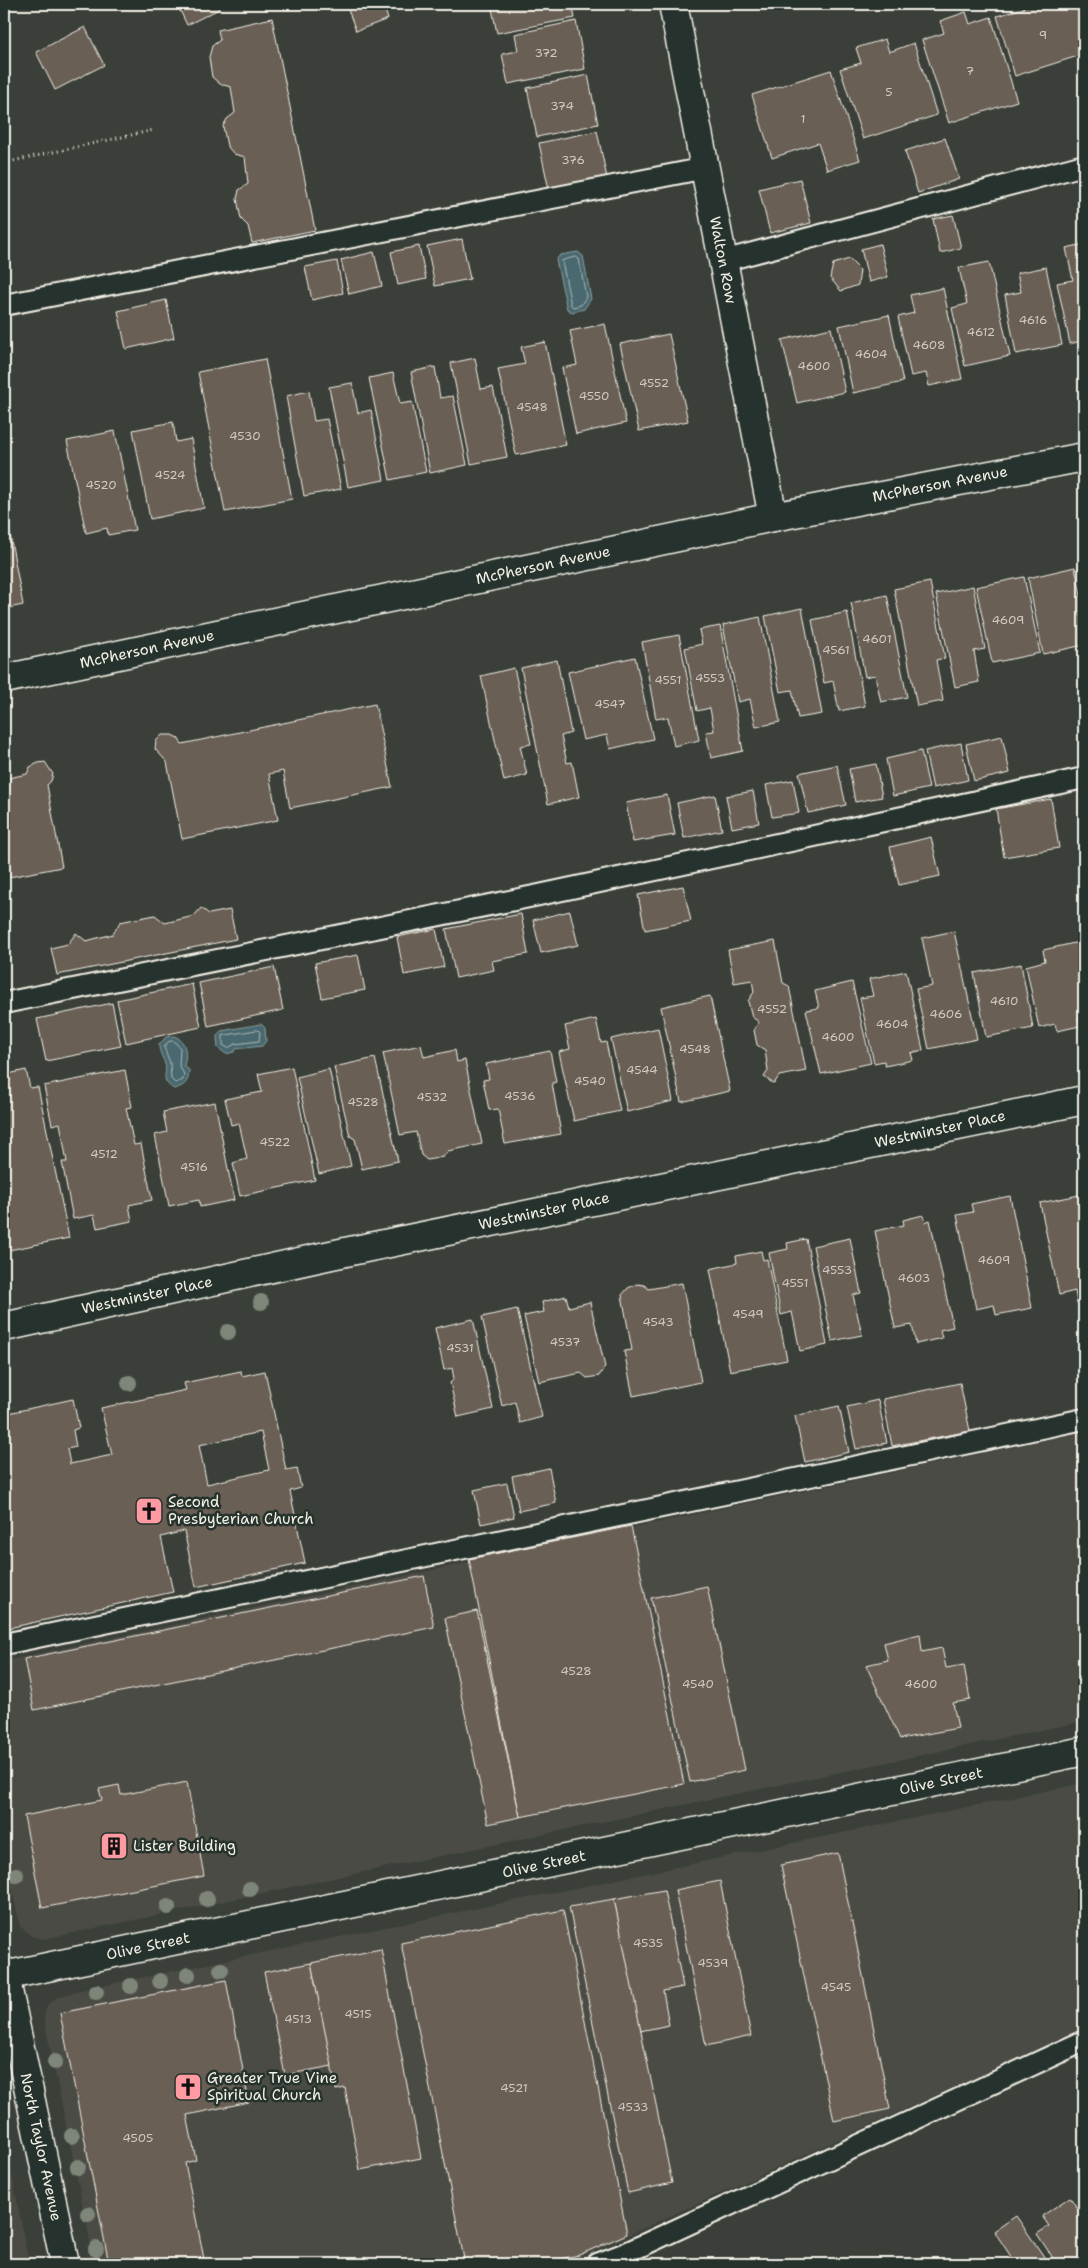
<svg xmlns="http://www.w3.org/2000/svg" width="1088" height="2268" viewBox="0 0 1088 2268" font-family="'Shantell Sans',sans-serif">
  <style>
    .built { fill: #4b4c44 }
    .water { fill: #48686f; stroke: #8d9f9f }
    .lines { fill: none; stroke-linecap: round; stroke-linejoin: round }
    .shore { stroke: #afbab8; stroke-width: 1 }
    .building { fill: #695e54; stroke: #f4f1e8; fill-rule: evenodd }
    .service-casing { stroke: #f4f1e8; stroke-width: 24 }
    .minor-casing { stroke: #f4f1e8; stroke-width: 31 }
    .tertiary-casing { stroke: #f4f1e8; stroke-width: 31 }
    .path { stroke: #f4f1e8; stroke-width: 3; stroke-dasharray: 1 4; stroke-linecap: butt }
    .service { stroke: #26332d; stroke-width: 20 }
    .minor { stroke: #26332d; stroke-width: 28 }
    .tertiary { stroke: #26332d; stroke-width: 28 }
    .tree { fill: #7e8579 }
    .labels { text-anchor: middle; stroke-width: 5; stroke-linejoin: round; paint-order: stroke }
    .number-label { font-size: 12px; fill: #d1ccc3 }
    .street-label { font-size: 15px; fill: #f4f1e8; stroke: #26332d }
    .poi-label { font-size: 15px; fill: #f4f1e8; stroke: #26332d; text-anchor: start }
  </style>
  <rect width="100%" height="100%" fill="#3a4039"/>
  <filter id="ink" filterUnits="userSpaceOnUse"><feTurbulence type="fractalNoise" baseFrequency=".02" numOctaves="2"/><feDisplacementMap in="SourceGraphic" scale="10" xChannelSelector="R" yChannelSelector="G"/><feConvolveMatrix kernelMatrix="1 2 1 2 8 2 1 2 1" color-interpolation-filters="sRGB"/></filter>
  <g filter="url(#ink)">
    <g class="built">
      <polygon points="1084,1432 1084,1721 43,1939 31,1936 20,1926 4,1851 4,1661"/>
      <polygon points="1084,1783 1084,2028 580,2257 545,2264 95,2264 44,2018 47,2006 56,1998 77,1991"/>
      <polygon points="4,2135 29,2264 4,2264"/>
    </g>
    <g class="water">
      <polygon points="578,252 583,256 591,299 584,309 572,312 567,309 556,260 560,255"/>
      <polygon points="261,1024 265,1028 266,1041 262,1046 236,1049 234,1052 226,1054 218,1048 217,1038 221,1031"/>
      <path d="M174 1036C187 1041 187 1054 184 1066L189 1070C189 1082 185 1086 174 1089 159 1080 168 1074 165 1064 163 1057 159 1053 159 1045L166 1037Z"/>
    </g>
    <g class="lines">
      <g class="shore">
        <polygon points="576,257 579,259 586,297 581,305 573,307 571,305 562,261"/>
        <polygon points="258,1030 260,1032 259,1041 235,1044 228,1048 223,1045 223,1036"/>
        <polygon points="174,1041 180,1048 179,1066 184,1074 183,1080 175,1083 171,1079 170,1063 164,1047 168,1042"/>
      </g>
    </g>
    <g class="building">
      <polygon points="177,4 216,4 219,9 187,25"/>
      <polygon points="346,4 383,4 388,19 356,31"/>
      <polygon points="491,4 572,4 575,18 497,33"/>
      <polygon points="1023,4 1081,4 1084,14 1084,54 1015,76 997,16 1024,8"/>
      <polygon points="966,12 970,24 991,17 1017,101 949,123 922,40 944,33 940,21"/>
      <polygon points="272,18 315,230 252,243 248,226 241,219 237,199 239,190 248,184 245,157 234,154 227,146 223,126 227,119 235,113 231,87 220,84 212,77 209,57 212,46 220,40 218,30"/>
      <polygon points="576,21 585,69 508,84 502,54 518,51 515,34"/>
      <polygon points="85,27 104,65 55,90 36,52"/>
      <polygon points="885,39 889,52 914,43 937,115 863,139 840,69 861,63 856,48"/>
      <polygon points="831,70 860,160 827,170 818,143 772,158 752,95"/>
      <polygon points="588,75 598,124 537,137 527,88"/>
      <polygon points="597,131 607,178 549,190 539,143"/>
      <polygon points="945,138 959,179 918,193 905,151"/>
      <polygon points="800,179 811,223 770,233 759,189"/>
      <polygon points="953,215 961,248 940,253 933,219"/>
      <polygon points="462,239 470,279 435,286 427,246"/>
      <polygon points="880,244 888,277 869,282 861,249"/>
      <polygon points="1084,244 1084,340 1070,344 1057,283 1073,280 1066,248"/>
      <polygon points="419,246 426,279 398,285 391,252"/>
      <polygon points="374,252 382,286 349,294 341,260"/>
      <polygon points="849,259 860,270 858,285 841,291 830,278 833,264"/>
      <polygon points="337,261 343,293 312,300 305,267"/>
      <polygon points="989,262 1010,356 965,366 952,308 967,304 959,268"/>
      <polygon points="1046,267 1062,345 1016,354 1005,295 1021,292 1017,273"/>
      <polygon points="943,288 962,379 929,386 926,373 911,376 898,317 914,313 910,295"/>
      <polygon points="166,300 174,338 126,349 118,311"/>
      <polygon points="889,315 903,382 853,393 839,326"/>
      <polygon points="605,324 626,423 576,434 562,368 577,365 570,331"/>
      <polygon points="831,328 845,392 797,403 782,340"/>
      <polygon points="669,334 688,421 639,431 620,344"/>
      <polygon points="545,342 566,445 516,455 498,369 525,364 521,347"/>
      <polygon points="475,358 481,389 493,387 507,457 471,464 451,363"/>
      <polygon points="265,359 292,499 225,512 198,372"/>
      <polygon points="435,367 440,398 453,396 467,465 430,473 411,372"/>
      <polygon points="393,373 400,404 412,402 426,472 390,480 369,378"/>
      <polygon points="352,383 358,413 371,410 384,480 348,487 329,387"/>
      <polygon points="309,391 314,421 327,419 341,489 304,496 286,396"/>
      <polygon points="173,422 176,442 191,439 204,508 150,519 133,430"/>
      <polygon points="115,431 135,530 108,535 107,528 86,533 67,441"/>
      <polygon points="8,524 23,605 4,609 4,525"/>
      <polygon points="1084,555 1084,583 1079,556"/>
      <polygon points="1075,567 1084,610 1084,645 1043,654 1028,578"/>
      <polygon points="1024,577 1040,653 992,663 976,587"/>
      <polygon points="930,582 945,658 936,660 943,701 917,706 894,589"/>
      <polygon points="973,586 985,649 974,651 979,682 955,687 936,594"/>
      <polygon points="887,595 907,697 881,702 875,675 865,677 851,603"/>
      <polygon points="802,608 822,714 798,718 792,690 780,692 765,616"/>
      <polygon points="847,612 865,706 839,711 833,681 824,683 812,620"/>
      <polygon points="760,617 780,722 756,727 750,699 738,702 723,625"/>
      <polygon points="720,626 743,751 711,758 706,732 714,731 710,708 697,711 685,648 702,644 699,630"/>
      <polygon points="679,635 699,740 674,746 668,717 656,719 642,642"/>
      <polygon points="635,657 653,739 610,749 607,735 583,740 568,672"/>
      <polygon points="557,660 571,733 561,736 567,763 572,762 579,797 548,804 521,668"/>
      <polygon points="514,668 531,744 520,746 527,775 504,781 481,676"/>
      <polygon points="375,704 392,787 290,808 283,771 269,774 278,820 182,839 167,762 155,749 156,741 162,735 172,735 178,738 182,744"/>
      <polygon points="1002,736 1010,773 974,781 966,744"/>
      <polygon points="961,743 968,780 933,788 925,751"/>
      <polygon points="921,751 929,788 893,796 886,759"/>
      <polygon points="45,762 53,774 51,781 47,785 62,867 4,878 4,779 27,774 30,767 38,763"/>
      <polygon points="876,764 882,797 855,802 849,769"/>
      <polygon points="837,765 846,805 808,813 799,773"/>
      <polygon points="793,780 799,813 772,817 766,785"/>
      <polygon points="753,791 759,823 732,828 726,796"/>
      <polygon points="667,795 675,835 633,842 626,803"/>
      <polygon points="715,795 722,830 684,838 677,803"/>
      <polygon points="1051,799 1059,848 1004,857 996,809"/>
      <polygon points="931,837 940,876 899,885 890,847"/>
      <polygon points="683,886 691,921 645,930 638,895"/>
      <polygon points="201,908 209,914 230,910 236,939 57,975 51,948 68,944 76,933 86,941 113,934 120,922 155,915 165,923 194,916"/>
      <polygon points="570,911 578,945 541,953 533,920"/>
      <polygon points="521,914 528,954 492,961 494,970 456,978 446,929"/>
      <polygon points="436,929 444,967 404,975 397,937"/>
      <polygon points="954,931 977,1039 929,1049 916,989 932,986 922,938"/>
      <polygon points="775,941 783,983 789,986 806,1071 779,1076 774,1084 764,1077 768,1071 765,1050 757,1045 754,1030 759,1022 752,1017 748,1001 754,992 752,980 734,983 728,950"/>
      <polygon points="1079,942 1084,967 1084,1016 1078,1017 1080,1026 1057,1031 1055,1024 1039,1028 1026,966 1045,961 1043,950"/>
      <polygon points="358,955 365,990 322,998 315,963"/>
      <polygon points="1021,964 1033,1028 986,1037 974,973"/>
      <polygon points="274,967 283,1010 208,1026 199,983"/>
      <polygon points="906,971 923,1050 911,1053 913,1060 885,1066 884,1061 874,1063 860,998 873,996 869,979"/>
      <polygon points="852,982 871,1063 821,1074 806,1010 819,1008 815,991"/>
      <polygon points="192,984 201,1027 126,1043 117,1000"/>
      <polygon points="710,996 730,1091 681,1102 661,1007"/>
      <polygon points="112,1003 121,1046 46,1061 37,1019"/>
      <polygon points="596,1019 601,1043 606,1042 620,1111 574,1121 559,1052 570,1049 565,1026"/>
      <polygon points="658,1028 673,1101 627,1112 611,1039"/>
      <polygon points="421,1045 424,1057 455,1050 457,1062 465,1060 482,1144 448,1151 443,1157 427,1160 421,1155 416,1132 400,1135 383,1053"/>
      <polygon points="550,1051 556,1082 552,1083 561,1134 505,1144 498,1109 489,1110 483,1080 489,1079 486,1064"/>
      <polygon points="375,1058 398,1161 362,1169 355,1139 350,1136 334,1067"/>
      <polygon points="292,1067 315,1180 240,1196 233,1163 247,1159 239,1123 231,1125 225,1099 262,1092 258,1074"/>
      <polygon points="329,1069 351,1166 319,1174 297,1077"/>
      <polygon points="26,1070 30,1088 38,1087 69,1238 4,1251 4,1075"/>
      <polygon points="125,1070 132,1107 126,1108 134,1145 141,1144 152,1200 129,1205 132,1221 97,1228 94,1215 73,1219 62,1162 67,1162 60,1123 52,1125 44,1086"/>
      <polygon points="215,1102 234,1200 200,1207 199,1200 169,1206 155,1135 167,1132 163,1112"/>
      <polygon points="1084,1194 1084,1301 1077,1303 1075,1291 1059,1295 1040,1203"/>
      <polygon points="1010,1196 1032,1308 996,1315 994,1305 976,1309 957,1215 973,1212 971,1204"/>
      <polygon points="923,1215 925,1222 930,1220 953,1327 940,1330 942,1338 916,1344 912,1325 895,1328 875,1231 904,1225 903,1220"/>
      <polygon points="850,1238 861,1293 853,1295 862,1335 832,1341 813,1246"/>
      <polygon points="806,1239 827,1345 800,1351 792,1312 781,1315 769,1253 788,1249 787,1243"/>
      <polygon points="761,1251 763,1260 767,1259 787,1360 730,1371 710,1269 737,1263 736,1256"/>
      <polygon points="682,1283 701,1382 633,1396 624,1351 632,1350 622,1295 628,1288 637,1284 644,1285 649,1289"/>
      <polygon points="566,1296 569,1307 590,1302 605,1367 599,1376 587,1378 581,1373 539,1382 524,1316 544,1312 542,1302"/>
      <polygon points="517,1309 542,1417 520,1423 515,1402 502,1406 482,1317"/>
      <polygon points="473,1319 493,1409 458,1417 450,1383 454,1379 452,1368 444,1370 435,1328"/>
      <path d="M241 1371 242 1376 265 1371 286 1470 297 1468 301 1488 290 1491 305 1563 196 1587 184 1531 161 1537 173 1592 4 1629V1414L73 1399 79 1428 73 1430 76 1447 67 1449 70 1464 112 1455 101 1408 186 1390 184 1383ZM261 1432 269 1470 207 1484 199 1445Z"/>
      <polygon points="960,1383 970,1431 892,1446 883,1399"/>
      <polygon points="878,1400 887,1443 856,1449 847,1407"/>
      <polygon points="839,1406 849,1452 805,1462 795,1416"/>
      <polygon points="549,1468 556,1503 519,1511 512,1476"/>
      <polygon points="507,1483 514,1517 481,1524 474,1490"/>
      <polygon points="631,1526 684,1784 520,1817 469,1559"/>
      <polygon points="424,1576 434,1627 34,1710 24,1659"/>
      <polygon points="707,1586 745,1770 690,1782 651,1598"/>
      <polygon points="477,1611 520,1817 488,1824 445,1618"/>
      <polygon points="920,1634 922,1652 942,1648 946,1668 964,1665 970,1700 953,1703 958,1728 900,1739 866,1665 888,1660 884,1643"/>
      <polygon points="187,1782 204,1876 42,1908 24,1816 102,1800 99,1789 119,1785 121,1795"/>
      <polygon points="838,1853 890,2109 834,2121 781,1865"/>
      <polygon points="720,1881 751,2036 706,2046 675,1890"/>
      <polygon points="664,1890 683,1987 663,1991 669,2025 640,2031 614,1899"/>
      <polygon points="614,1899 672,2183 628,2193 569,1907"/>
      <polygon points="563,1910 627,2234 579,2255 534,2264 465,2264 401,1943"/>
      <polygon points="381,1949 421,2158 360,2170 345,2088 336,2090 311,1963"/>
      <polygon points="311,1963 332,2066 285,2075 264,1972"/>
      <polygon points="226,1980 249,2102 187,2115 196,2160 185,2163 205,2264 109,2264 60,2013"/>
      <polygon points="1070,2197 1084,2219 1084,2264 1057,2264 1037,2234 1049,2226 1042,2216"/>
      <polygon points="1016,2216 1049,2264 1004,2264 1012,2258 994,2231"/>
    </g>
    <g class="lines">
      <g class="service-casing">
        <g id="service">
          <polyline points="723,261 1084,165"/>
          <polyline points="4,305 706,168"/>
          <polyline points="4,1003 539,895 1084,778"/>
          <polyline points="4,1644 1084,1419"/>
          <polyline points="597,2264 626,2253 1084,2041"/>
        </g>
      </g>
      <g class="minor-casing">
        <g id="minor">
          <polyline points="673,4 773,517"/>
          <polyline points="4,679 773,517 1084,457"/>
          <polyline points="4,1327 331,1255 1084,1100"/>
          <polyline points="4,1976 1084,1751"/>
        </g>
      </g>
      <g class="tertiary-casing">
        <polyline id="tertiary" points="4,1971 65,2264"/>
      </g>
      <polyline class="path" points="4,163 154,130"/>
      <use href="#service" class="service"/>
      <use href="#minor" class="minor"/>
      <use href="#tertiary" class="tertiary"/>
    </g>
    <g class="tree">
      <circle cx="261" cy="1302" r="8"/>
      <circle cx="228" cy="1332" r="8"/>
      <circle cx="129" cy="1383" r="8"/>
      <circle cx="16" cy="1875" r="8"/>
      <circle cx="250" cy="1889" r="8"/>
      <circle cx="207" cy="1899" r="8"/>
      <circle cx="168" cy="1907" r="8"/>
      <circle cx="221" cy="1970" r="8"/>
      <circle cx="188" cy="1975" r="8"/>
      <circle cx="160" cy="1981" r="8"/>
      <circle cx="131" cy="1986" r="8"/>
      <circle cx="96" cy="1992" r="8"/>
      <circle cx="55" cy="2062" r="8"/>
      <circle cx="72" cy="2136" r="8"/>
      <circle cx="78" cy="2167" r="8"/>
      <circle cx="88" cy="2214" r="8"/>
      <circle cx="96" cy="2249" r="8"/>
    </g>
  </g>
  <defs>
    <g id="church-square" transform="scale(1.4375)"><rect x="-9" y="-9" width="18" height="18" rx="4" fill="#ff9aa2" stroke="#26332d"/><path d="M-1.2-6h2.4v3.5h3.3v2.4h-3.3V6h-2.4V-.1h-3.3v-2.4h3.3Z" fill="#111"/></g>
    <g id="building-square" transform="scale(1.4375)"><rect x="-9" y="-9" width="18" height="18" rx="4" fill="#ff9aa2" stroke="#26332d"/><path d="M-4-6H4V6H1V3H-1V6H-4ZM-2.5-4.3h1.7v1.8h-1.7ZM.8-4.3h1.7v1.8H.8ZM-2.5-1h1.7V.8h-1.7ZM.8-1h1.7V.8H.8Z" fill="#111"/></g>
  </defs>
  <g fill-rule="evenodd">
    <use href="#church-square" x="149" y="1511"/>
    <use href="#building-square" x="114" y="1846"/>
    <use href="#church-square" x="188" y="2087"/>
  </g>
  <g class="labels">
    <g class="number-label">
      <text x="1043" y="39">9</text>
      <text x="546" y="57">372</text>
      <text x="970" y="75">7</text>
      <text x="889" y="96">5</text>
      <text x="562" y="110">374</text>
      <text x="803" y="123">1</text>
      <text x="573" y="164">376</text>
      <text x="1033" y="324">4616</text>
      <text x="981" y="336">4612</text>
      <text x="929" y="349">4608</text>
      <text x="871" y="358">4604</text>
      <text x="814" y="370">4600</text>
      <text x="654" y="387">4552</text>
      <text x="594" y="400">4550</text>
      <text x="532" y="411">4548</text>
      <text x="245" y="440">4530</text>
      <text x="170" y="479">4524</text>
      <text x="101" y="489">4520</text>
      <text x="1008" y="624">4609</text>
      <text x="877" y="643">4601</text>
      <text x="836" y="654">4561</text>
      <text x="710" y="682">4553</text>
      <text x="668" y="684">4551</text>
      <text x="610" y="708">4547</text>
      <text x="1004" y="1005">4610</text>
      <text x="772" y="1013">4552</text>
      <text x="946" y="1018">4606</text>
      <text x="892" y="1028">4604</text>
      <text x="838" y="1041">4600</text>
      <text x="695" y="1053">4548</text>
      <text x="642" y="1074">4544</text>
      <text x="590" y="1085">4540</text>
      <text x="520" y="1100">4536</text>
      <text x="432" y="1101">4532</text>
      <text x="363" y="1106">4528</text>
      <text x="275" y="1146">4522</text>
      <text x="104" y="1158">4512</text>
      <text x="194" y="1171">4516</text>
      <text x="994" y="1264">4609</text>
      <text x="837" y="1274">4553</text>
      <text x="914" y="1282">4603</text>
      <text x="795" y="1287">4551</text>
      <text x="748" y="1318">4549</text>
      <text x="658" y="1326">4543</text>
      <text x="565" y="1346">4537</text>
      <text x="460" y="1352">4531</text>
      <text x="576" y="1675">4528</text>
      <text x="698" y="1688">4540</text>
      <text x="921" y="1688">4600</text>
      <text x="648" y="1947">4535</text>
      <text x="713" y="1967">4539</text>
      <text x="836" y="1991">4545</text>
      <text x="358" y="2018">4515</text>
      <text x="298" y="2023">4513</text>
      <text x="514" y="2092">4521</text>
      <text x="633" y="2111">4533</text>
      <text x="138" y="2142">4505</text>
    </g>
    <g class="street-label">
      <text transform="translate(723 260) rotate(79)" y="5">Walton Row</text>
      <text transform="translate(940 484) rotate(-11)" y="5">McPherson Avenue</text>
      <text transform="translate(543 565) rotate(-12)" y="5">McPherson Avenue</text>
      <text transform="translate(147 649) rotate(-12)" y="5">McPherson Avenue</text>
      <text transform="translate(940 1129) rotate(-12)" y="5">Westminster Place</text>
      <text transform="translate(544 1211) rotate(-12)" y="5">Westminster Place</text>
      <text transform="translate(147 1295) rotate(-12)" y="5">Westminster Place</text>
      <text transform="translate(941 1781) rotate(-12)" y="5">Olive Street</text>
      <text transform="translate(544 1864) rotate(-12)" y="5">Olive Street</text>
      <text transform="translate(148 1946) rotate(-12)" y="5">Olive Street</text>
      <text transform="translate(41 2147) rotate(78)" y="5">North Taylor Avenue</text>
    </g>
    <g class="poi-label">
      <text x="168" y="1507">Second<tspan x="168" dy="17">Presbyterian Church</tspan></text>
      <text x="133" y="1851">Lister Building</text>
      <text x="207" y="2083">Greater True Vine<tspan x="207" dy="17">Spiritual Church</tspan></text>
    </g>
  </g>
  <rect width="1088" height="2268" fill="none" stroke="#26332d" stroke-width="20"/>
  <rect x="10" y="10" width="1068" height="2248" fill="none" stroke="#f4f1e8" stroke-width="2" filter="url(#ink)"/>
</svg>
